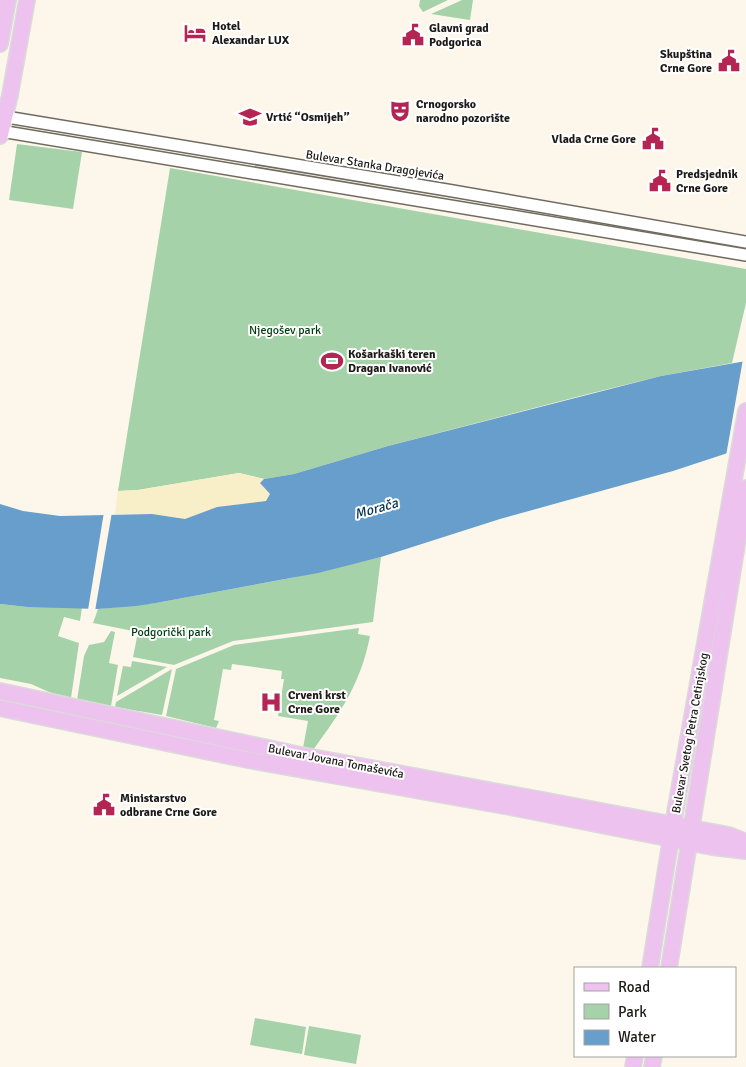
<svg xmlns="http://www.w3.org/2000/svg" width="746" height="1067" viewBox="0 0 746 1067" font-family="Signika,sans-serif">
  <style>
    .green { fill: #a6d2a9 }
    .sand { fill: #f8eec8 }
    .water { fill: #679ecb }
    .pier { fill: #fdf7eb }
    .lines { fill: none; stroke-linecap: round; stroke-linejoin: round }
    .minor-casing { stroke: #706b61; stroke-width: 14 }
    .major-casing { stroke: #dbdada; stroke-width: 18 }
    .minor { stroke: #fff; stroke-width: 11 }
    .major { stroke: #edc2ef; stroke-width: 15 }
    .labels { text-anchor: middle; stroke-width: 4; stroke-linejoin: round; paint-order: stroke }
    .poi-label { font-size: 12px; font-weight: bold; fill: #1c1a16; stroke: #fff; text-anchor: start }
    .street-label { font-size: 12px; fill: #1c1a16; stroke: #fff }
    .park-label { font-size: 12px; fill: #003b0c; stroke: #fff }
    .water-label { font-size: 14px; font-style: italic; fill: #043250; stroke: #fff }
  </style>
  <rect width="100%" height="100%" fill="#fdf7eb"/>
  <g class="green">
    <polygon points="420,0 448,0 423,12 419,6"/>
    <polygon points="462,0 473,0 470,20 431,14"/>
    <polygon points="17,144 82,152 73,209 9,200"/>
    <polygon points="170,168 746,269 746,303 732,363 661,376 588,394 388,446 294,474 264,479 239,473 138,490 118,491"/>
    <polygon points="381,557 373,622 233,641 174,665 133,657 138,632 93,623 98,609 156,603 291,578"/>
    <polygon points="0,604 27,607 82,607 80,621 64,617 58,636 79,643 71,698 49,692 31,684 0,678"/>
    <path d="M359 628 358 634 370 636C361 683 341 712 313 750L303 748 308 721 278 716 284 679H281L282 671 232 664 231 670 223 669 214 720 219 721 216 728 166 716 176 669 234 645Z"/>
    <polygon points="111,631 115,632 109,663 118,665 111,706 77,700 84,656 89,645 104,642"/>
    <polygon points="132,661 167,667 117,696 123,666 131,667"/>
    <polygon points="172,669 162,715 115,707 116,702"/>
    <polygon points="77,714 198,739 256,754 76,718"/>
    <polygon points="255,1018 306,1027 302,1054 250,1045"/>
    <polygon points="309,1026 361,1035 356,1064 304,1055"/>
  </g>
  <polygon class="sand" points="239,473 264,479 260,483 270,494 266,501 217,507 185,519 152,514 115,514 118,491 138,490"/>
  <polygon class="water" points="746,361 746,447 673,471 500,519 381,557 318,573 156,603 136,606 98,609 27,607 0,604 0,504 23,511 60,516 152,514 185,519 217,507 266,501 270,494 260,483 264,479 294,474 388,446 661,376"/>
  <g class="pier">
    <polygon points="743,359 746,359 746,449 726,456"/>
    <polygon points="104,512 112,512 95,611 88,610"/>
  </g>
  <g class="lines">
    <g class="minor-casing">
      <g id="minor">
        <polyline points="0,116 447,190 746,242"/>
        <polyline points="0,131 746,255"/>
      </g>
    </g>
    <g class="major-casing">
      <g id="major">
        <polyline points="0,44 8,0"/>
        <polyline points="0,136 10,95 27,0"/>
        <polyline points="0,691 296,754 729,835 746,842"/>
        <polyline points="0,708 248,760 510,807 712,847 746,851"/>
        <polyline points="650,968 675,813 746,411"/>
        <polyline points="669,968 746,488"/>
        <polyline points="633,1067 635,1056"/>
        <polyline points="652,1067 654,1056"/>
      </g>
    </g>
    <use href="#minor" class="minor"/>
    <use href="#major" class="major"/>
  </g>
  <defs>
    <g id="hotel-bare" transform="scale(1.725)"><path d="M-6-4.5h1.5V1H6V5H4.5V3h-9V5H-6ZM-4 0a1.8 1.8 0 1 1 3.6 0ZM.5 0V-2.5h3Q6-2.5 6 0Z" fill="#b52554" stroke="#fff" stroke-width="2.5" paint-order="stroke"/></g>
    <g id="civic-bare" transform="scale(1.725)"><path d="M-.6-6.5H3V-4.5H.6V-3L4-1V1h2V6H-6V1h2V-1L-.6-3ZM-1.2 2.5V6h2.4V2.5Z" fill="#b52554" stroke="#fff" stroke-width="2.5" paint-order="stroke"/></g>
    <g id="theatre-bare" transform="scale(1.725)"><path d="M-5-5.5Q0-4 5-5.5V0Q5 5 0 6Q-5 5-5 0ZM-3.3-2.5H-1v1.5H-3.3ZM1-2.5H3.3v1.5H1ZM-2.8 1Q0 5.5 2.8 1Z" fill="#b52554" stroke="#fff" stroke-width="2.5" paint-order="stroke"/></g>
    <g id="school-bare" transform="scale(1.725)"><path d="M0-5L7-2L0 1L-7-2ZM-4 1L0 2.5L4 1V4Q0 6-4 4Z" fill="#b52554" stroke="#fff" stroke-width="2.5" paint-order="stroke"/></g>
    <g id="stadium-bare" transform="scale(1.725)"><path d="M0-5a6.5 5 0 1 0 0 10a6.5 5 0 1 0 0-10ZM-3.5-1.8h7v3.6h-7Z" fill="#b52554" stroke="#fff" stroke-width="2.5" paint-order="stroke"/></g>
    <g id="hospital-bare" transform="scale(1.725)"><path d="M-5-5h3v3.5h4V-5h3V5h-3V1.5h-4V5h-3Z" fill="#b52554" stroke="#fff" stroke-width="2.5" paint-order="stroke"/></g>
  </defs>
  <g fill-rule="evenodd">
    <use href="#hotel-bare" x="195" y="33"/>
    <use href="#civic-bare" x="413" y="35"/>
    <use href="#civic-bare" x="729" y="61"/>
    <use href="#theatre-bare" x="400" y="111"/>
    <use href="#school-bare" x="250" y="117"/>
    <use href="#civic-bare" x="653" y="139"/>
    <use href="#civic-bare" x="660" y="181"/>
    <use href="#stadium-bare" x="332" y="361"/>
    <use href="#hospital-bare" x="271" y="702"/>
    <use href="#civic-bare" x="104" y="805"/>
  </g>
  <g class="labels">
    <g class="poi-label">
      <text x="212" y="30">Hotel<tspan x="212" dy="14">Alexandar LUX</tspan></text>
      <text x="429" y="32">Glavni grad<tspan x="429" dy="14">Podgorica</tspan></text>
      <text x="712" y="58" text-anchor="end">Skupština<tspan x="712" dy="14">Crne Gore</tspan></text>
      <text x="416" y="108">Crnogorsko<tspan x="416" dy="14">narodno pozorište</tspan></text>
      <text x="266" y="121">Vrtić “Osmijeh”</text>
      <text x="636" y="143" text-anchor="end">Vlada Crne Gore</text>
      <text x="676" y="178">Predsjednik<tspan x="676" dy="14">Crne Gore</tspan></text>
      <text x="348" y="358">Košarkaški teren<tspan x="348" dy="14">Dragan Ivanović</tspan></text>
      <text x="288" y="699">Crveni krst<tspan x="288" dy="14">Crne Gore</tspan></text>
      <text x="120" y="802">Ministarstvo<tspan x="120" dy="14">odbrane Crne Gore</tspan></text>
    </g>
    <g class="street-label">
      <text transform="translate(375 165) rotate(9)" y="4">Bulevar Stanka Dragojevića</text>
      <text transform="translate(690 733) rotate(-80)" y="4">Bulevar Svetog Petra Cetinjskog</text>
      <text transform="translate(336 761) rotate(11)" y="4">Bulevar Jovana Tomaševića</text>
    </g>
    <g class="park-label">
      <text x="285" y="334">Njegošev park</text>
      <text x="171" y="636">Podgorički park</text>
    </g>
    <g class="water-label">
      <text transform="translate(376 508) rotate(-16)" y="5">Morača</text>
    </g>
  </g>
  <rect x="574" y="967" width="162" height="90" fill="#ffffff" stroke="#a4a3a2"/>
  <rect x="584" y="983" width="25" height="8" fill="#edc2ef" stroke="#a4a3a2"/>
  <text x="618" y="992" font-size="15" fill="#1c1a16">Road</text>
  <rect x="584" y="1004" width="25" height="15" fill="#a6d2a9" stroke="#a4a3a2"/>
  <text x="618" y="1017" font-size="15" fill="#1c1a16">Park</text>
  <rect x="584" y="1030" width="25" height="15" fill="#679ecb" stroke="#a4a3a2"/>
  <text x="618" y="1042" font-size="15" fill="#1c1a16">Water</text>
</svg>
